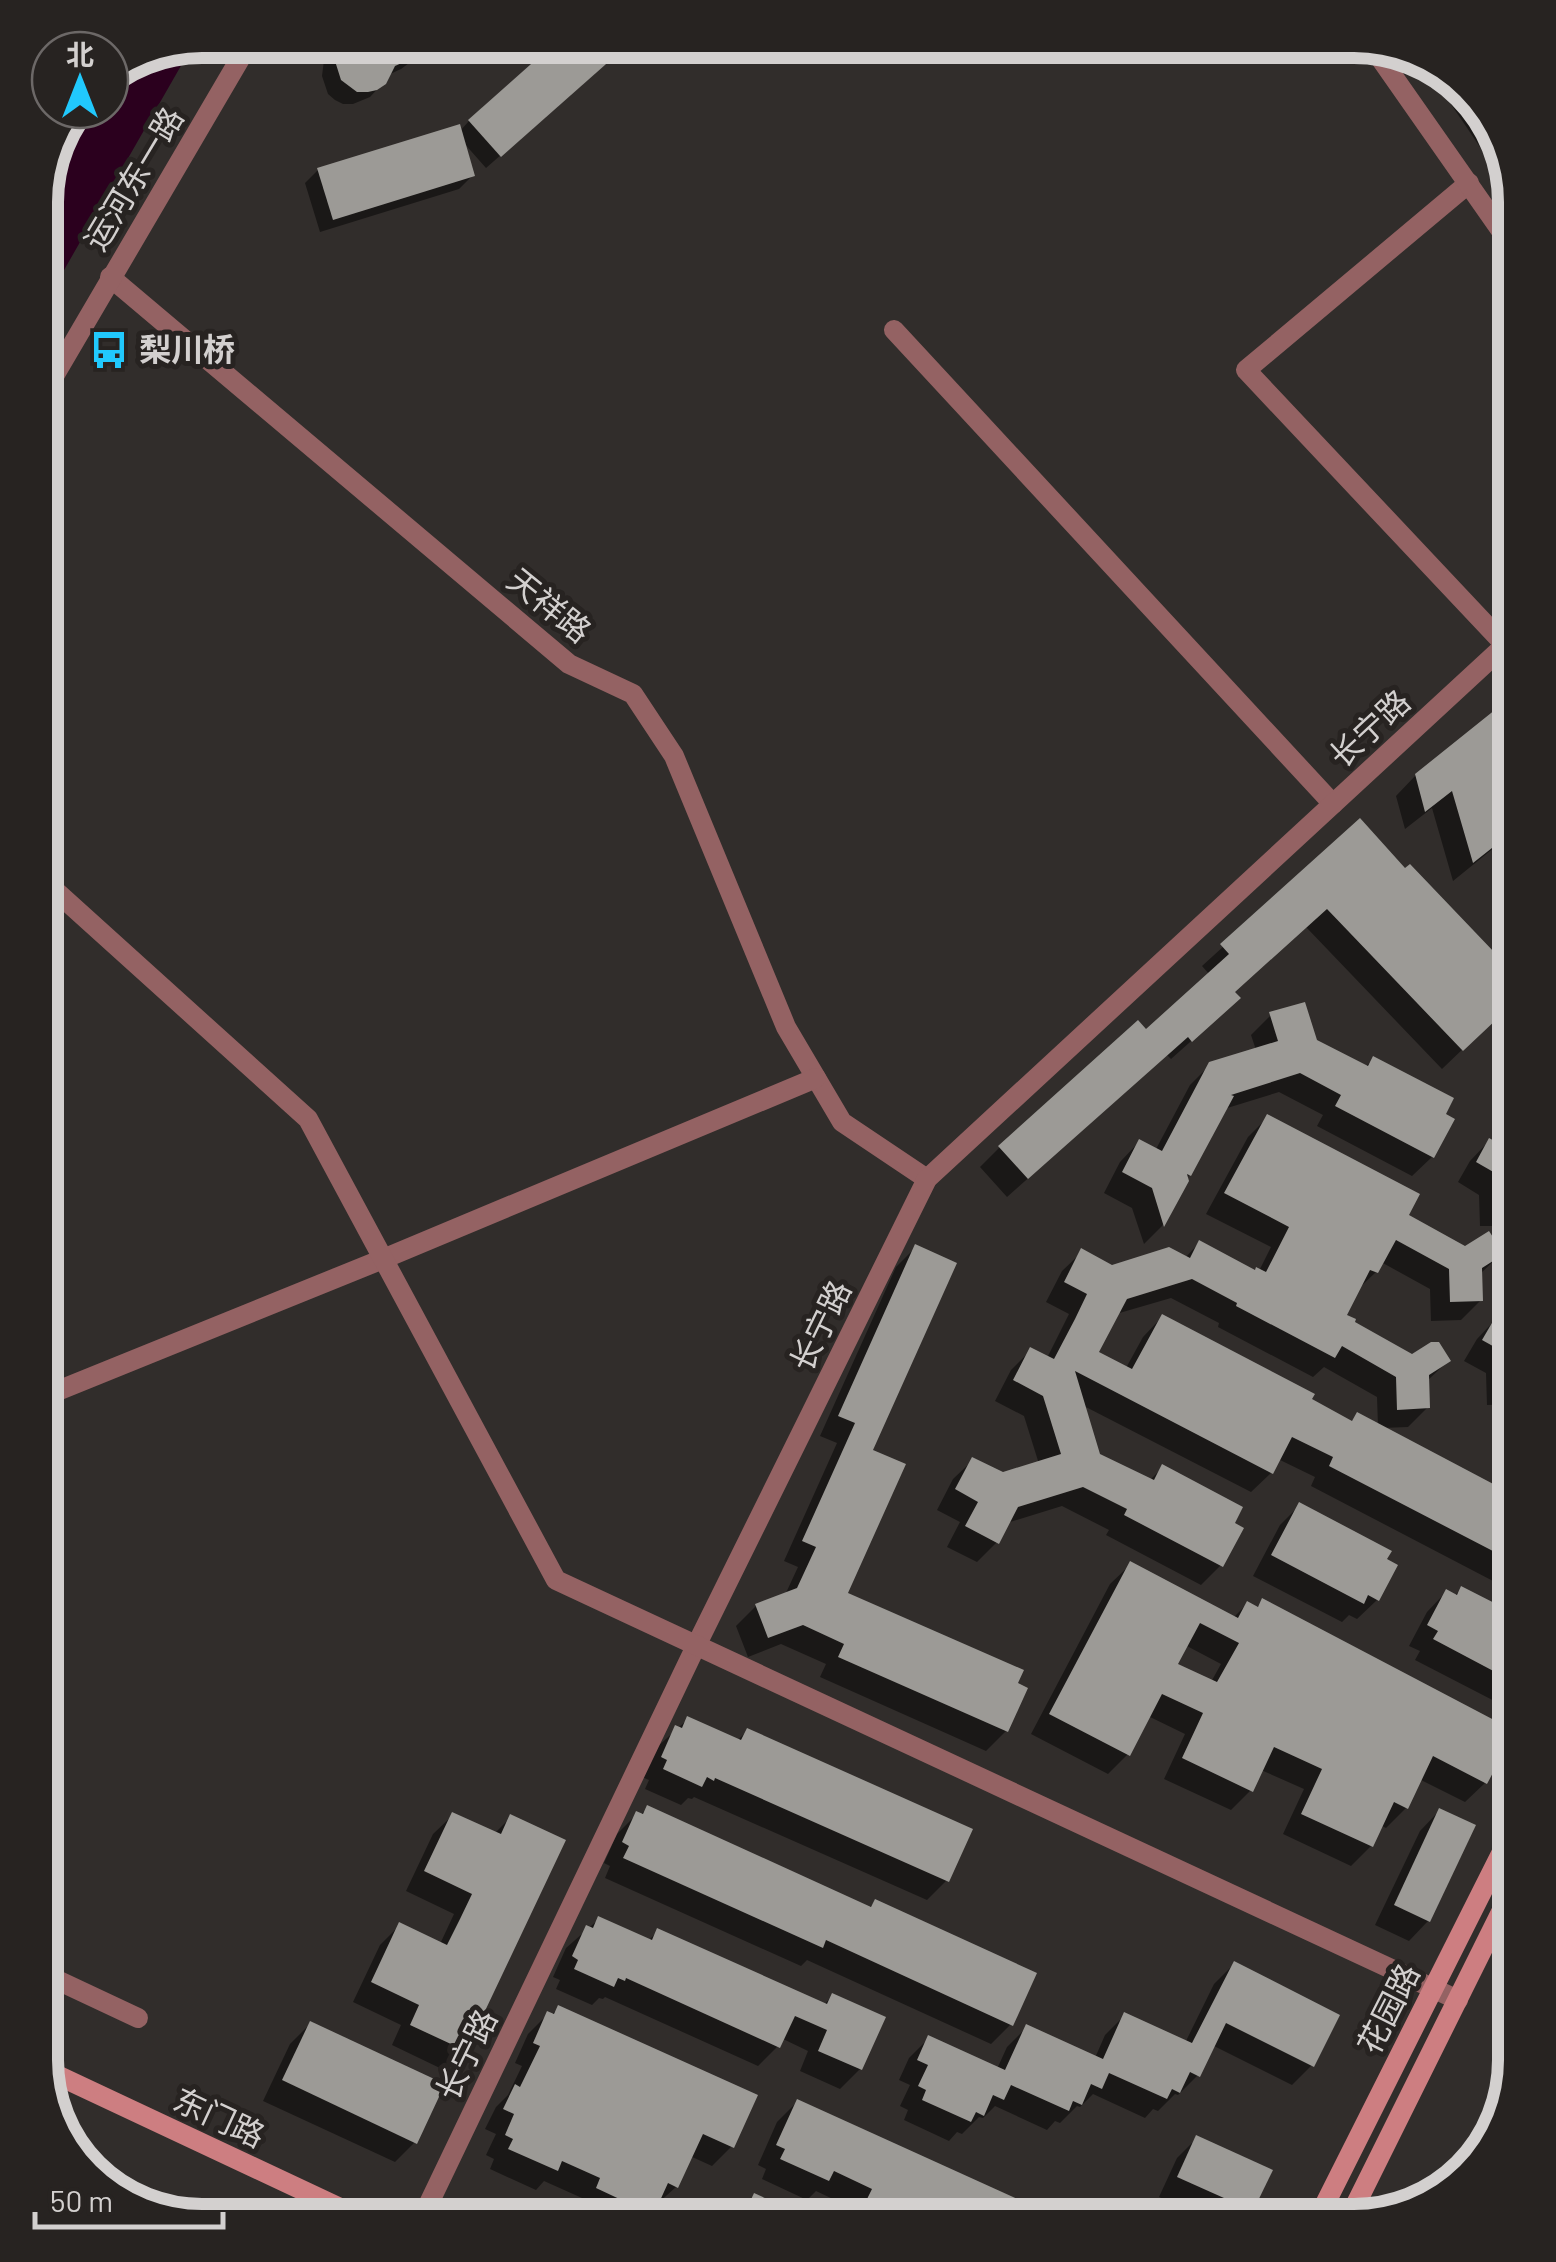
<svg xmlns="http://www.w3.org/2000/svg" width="1556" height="2262" viewBox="0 0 1556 2262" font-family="Barlow,'Noto Sans SC',sans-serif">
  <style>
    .water { fill: #2b001e }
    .shadow { fill: #0007; fill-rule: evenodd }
    .building { fill: #9c9a96; fill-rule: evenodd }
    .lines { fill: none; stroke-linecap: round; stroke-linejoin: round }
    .pedestrian { stroke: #946263; stroke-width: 15 }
    .minor { stroke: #946263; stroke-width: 20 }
    .tertiary { stroke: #946263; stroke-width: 20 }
    .secondary { stroke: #cd7e81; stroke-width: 20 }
    .labels { text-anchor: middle; stroke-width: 10; stroke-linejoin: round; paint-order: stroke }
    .street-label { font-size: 32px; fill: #d3d0cf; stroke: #272321 }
    .poi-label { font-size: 32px; font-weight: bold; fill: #d3d0cf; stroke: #272321; text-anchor: start }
    .rim { fill: none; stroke: #d3d0cf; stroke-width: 12 }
  </style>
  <rect width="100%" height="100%" fill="#312d2b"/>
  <polygon class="water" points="194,43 40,312 40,190 80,110 110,110 110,75"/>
  <g class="shadow">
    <polygon points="335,40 440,40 401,69 388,75 384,82 370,97 353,104 343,104 335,100 328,94 322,76 324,60"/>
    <polygon points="1419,57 1436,62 1495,121 1499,138 1482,150"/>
    <polygon points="598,70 486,168 463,142 472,176 459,189 320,232 305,183 318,170 460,131 469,121"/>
    <polygon points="1516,696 1516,830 1453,881 1432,808 1405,829 1396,796 1416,775"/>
    <polygon points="1360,822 1516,998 1442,1069 1306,927 1232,993 1217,1018 1171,1059 1167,1055 1007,1197 980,1167 1000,1147 1146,1032 1210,975 1202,966"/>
    <polygon points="1271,1015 1315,1042 1365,1067 1374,1059 1442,1116 1432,1157 1412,1176 1317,1126 1323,1115 1279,1092 1224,1109 1162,1226 1144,1244 1132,1208 1104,1193 1120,1162 1139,1142 1155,1151 1190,1085 1210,1065 1256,1050 1251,1035"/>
    <path d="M1268 1117 1405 1216 1465 1249 1501 1254 1480 1274 1481 1300 1461 1320 1431 1321 1430 1289 1381 1262 1376 1272 1356 1291 1344 1316 1351 1323 1412 1357 1448 1361 1427 1381 1428 1407 1408 1427 1382 1428 1501 1491 1511 1473 1500 1467 1516 1437V1593L1311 1486 1315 1477 1278 1459 1271 1473 1251 1492 1082 1405 1098 1455 1149 1481 1162 1468 1231 1524 1221 1565 1201 1585 1106 1535 1109 1530 1062 1506 1007 1523 997 1542 977 1562 947 1547 960 1522 937 1510 953 1479 973 1460 1003 1475 1039 1464 1024 1416 995 1401 1011 1370 1031 1350 1047 1358 1069 1314 1046 1302 1062 1271 1082 1252 1111 1267 1185 1258 1199 1243 1255 1272 1259 1271 1271 1247 1206 1214 1248 1137ZM1171 1298 1219 1323 1218 1327 1313 1377 1324 1367 1377 1397 1378 1426 1357 1416 1350 1423 1162 1317 1143 1337 1126 1368 1096 1353 1116 1314Z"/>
    <polygon points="1489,1141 1516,1154 1516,1220 1510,1226 1480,1226 1479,1195 1458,1182 1470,1161"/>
    <polygon points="916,1247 870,1451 845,1594 1006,1731 986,1751 820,1677 826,1664 781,1644 748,1657 736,1626 756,1606 785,1595 798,1567 784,1561 837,1443 820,1436 896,1267"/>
    <polygon points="1496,1319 1516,1330 1516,1404 1487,1405 1486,1373 1464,1361 1477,1339"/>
    <polygon points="1300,1505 1377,1600 1357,1619 1349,1615 1342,1622 1253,1576 1280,1525"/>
    <path d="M1130 1565 1233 1618 1247 1604 1255 1609 1263 1602 1485 1783 1465 1802 1419 1779 1406 1808 1386 1828 1380 1825 1371 1846 1351 1866 1283 1834 1304 1789 1261 1770 1251 1790 1231 1810 1164 1779 1185 1734 1148 1716 1128 1754 1108 1774 1031 1734 1110 1584ZM1185 1645 1221 1664 1211 1682 1175 1665Z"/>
    <polygon points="1462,1589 1516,1617 1516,1701 1513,1700 1506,1707 1415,1660 1420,1651 1409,1646 1427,1612 1446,1592 1454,1596"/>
    <polygon points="688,1719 737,1741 747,1731 947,1880 927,1900 694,1797 692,1799 688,1798 681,1805 645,1789 649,1780 642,1777 656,1748"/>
    <polygon points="648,1808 869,1908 875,1902 1011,2024 991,2044 807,1960 801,1966 605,1878 610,1866 604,1863 617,1834 637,1814 640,1815"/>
    <polygon points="1439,1811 1428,1921 1409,1941 1375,1925 1420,1831"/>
    <polygon points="453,1815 494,1834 511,1817 464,2050 444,2070 392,2045 401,2025 353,2002 380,1945 400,1925 440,1944 454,1914 406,1891 433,1834"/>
    <polygon points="599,1919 648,1941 658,1931 823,2006 832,1996 883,2018 860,2069 840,2089 800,2071 808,2051 781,2038 778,2046 758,2066 605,1997 603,1999 599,1998 592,2005 556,1989 560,1980 553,1977 566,1948"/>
    <polygon points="1234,1964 1312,2065 1292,2085 1212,2045 1198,2075 1178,2095 1175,2094 1158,2111 1153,2109 1145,2118 1093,2094 1080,2107 1077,2106 1060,2123 1055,2121 1047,2130 995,2106 983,2118 979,2117 962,2134 957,2132 949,2141 904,2120 908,2110 900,2106 910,2085 899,2080 909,2058 929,2038 997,2069 1007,2047 1027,2027 1095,2058 1105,2035 1125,2015 1185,2043 1214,1984"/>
    <polygon points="559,2008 732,2146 712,2166 690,2156 676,2187 637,2222 607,2222 578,2208 582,2198 544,2181 536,2190 490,2169 494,2159 486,2155 496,2134 485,2129 496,2107 508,2095 522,2066 515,2063 528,2034 548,2014 551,2015"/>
    <polygon points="310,2024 415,2142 395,2162 263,2101 290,2044"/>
    <polygon points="797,2102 1042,2222 856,2222 849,2219 854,2209 816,2191 807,2200 762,2179 766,2169 758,2165 777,2122"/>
    <polygon points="1197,2138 1251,2210 1239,2222 1214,2222 1159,2197 1177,2158"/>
    <polygon points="755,2196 811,2222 732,2222 735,2216"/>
    <polygon points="1141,2216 1154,2222 1135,2222"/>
  </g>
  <g class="building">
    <polygon points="337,40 453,40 395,66 386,84 377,90 368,92 357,92 341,80 335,61"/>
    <polygon points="558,40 599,40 614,57 501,157 468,120"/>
    <polygon points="460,124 475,176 333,220 317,168"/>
    <polygon points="1516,693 1516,829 1473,863 1452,791 1425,812 1415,774"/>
    <polygon points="1360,818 1405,868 1410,864 1516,975 1516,1001 1463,1051 1327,909 1235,992 1241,998 1192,1042 1188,1037 1028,1179 998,1146 1138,1020 1146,1029 1229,954 1220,944"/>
    <polygon points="1305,1002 1317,1040 1368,1066 1373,1056 1454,1098 1446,1114 1455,1119 1434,1158 1335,1106 1341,1095 1300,1073 1231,1095 1234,1096 1191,1176 1187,1174 1189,1181 1164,1227 1152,1188 1122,1172 1139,1139 1162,1151 1209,1062 1278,1041 1269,1012"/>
    <polygon points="1267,1114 1420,1194 1409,1215 1465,1246 1489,1231 1504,1254 1482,1268 1483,1301 1450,1302 1449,1269 1396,1240 1378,1273 1370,1270 1347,1315 1356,1319 1355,1322 1412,1354 1431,1342 1439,1342 1451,1361 1429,1375 1430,1408 1397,1410 1396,1377 1342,1346 1335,1358 1236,1306 1237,1303 1192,1279 1127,1299 1099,1352 1132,1369 1162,1314 1315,1394 1312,1399 1352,1421 1357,1412 1516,1496 1516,1563 1329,1466 1333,1457 1292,1437 1273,1474 1075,1371 1100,1454 1154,1480 1162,1464 1243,1507 1235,1523 1244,1528 1223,1567 1124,1515 1127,1509 1083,1487 1018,1507 999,1544 965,1526 978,1502 955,1489 972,1457 1003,1472 1061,1454 1043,1396 1013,1380 1030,1347 1054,1359 1075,1319 1087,1294 1064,1282 1081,1248 1112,1265 1169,1247 1190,1258 1199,1240 1255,1270 1256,1267 1266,1272 1289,1227 1224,1193"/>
    <polygon points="1489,1138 1516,1153 1516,1185 1476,1162"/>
    <polygon points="915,1244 957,1263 873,1450 906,1464 848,1593 1024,1670 1018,1683 1028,1688 1008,1732 838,1657 844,1644 803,1625 768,1638 755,1604 797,1588 816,1547 802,1541 855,1423 838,1416"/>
    <polygon points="1496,1316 1516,1328 1516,1359 1482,1340"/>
    <polygon points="1299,1502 1392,1551 1387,1559 1398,1565 1379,1601 1368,1595 1364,1604 1271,1555"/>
    <path d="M1130 1561 1238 1618 1247 1601 1258 1607 1262 1598 1515 1731 1487 1784 1433 1756 1408 1809 1394 1802 1373 1847 1301 1814 1322 1769 1274 1747 1253 1792 1182 1758 1203 1713 1162 1694 1130 1756 1049 1714ZM1200 1623 1239 1643 1217 1682 1178 1664Z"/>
    <polygon points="1461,1586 1516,1614 1516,1683 1433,1639 1438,1631 1427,1625 1446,1589 1457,1595"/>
    <polygon points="687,1716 741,1740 747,1728 973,1829 949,1882 715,1778 714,1781 707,1777 702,1787 663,1769 667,1760 661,1757 675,1725 682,1728"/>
    <polygon points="647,1805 871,1907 875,1899 1037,1973 1013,2026 826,1940 823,1948 623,1858 629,1846 622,1842 636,1811 643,1814"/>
    <polygon points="1439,1808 1476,1825 1430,1922 1394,1905"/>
    <polygon points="452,1812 501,1834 510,1814 566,1840 466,2051 410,2025 419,2005 371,1982 399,1922 447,1945 460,1919 472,1894 424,1871"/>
    <polygon points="598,1916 652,1940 657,1928 827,2004 832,1993 886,2017 862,2070 818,2051 827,2030 795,2016 780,2048 626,1978 625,1981 618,1978 614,1987 574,1969 578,1960 572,1956 586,1925 593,1928"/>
    <polygon points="1234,1961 1340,2015 1314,2067 1226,2023 1200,2077 1190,2072 1180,2093 1172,2089 1167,2099 1109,2073 1102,2089 1091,2084 1082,2105 1073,2101 1069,2111 1011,2085 1004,2100 993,2095 984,2116 976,2112 971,2122 922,2100 926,2090 918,2086 928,2065 917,2060 928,2035 1005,2070 1026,2024 1103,2059 1124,2012 1192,2043"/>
    <polygon points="558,2005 758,2095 734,2148 703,2134 678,2188 668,2183 658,2205 650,2201 645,2211 596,2188 600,2178 562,2161 558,2171 508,2149 513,2139 505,2135 514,2114 503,2109 515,2084 520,2087 540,2046 533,2043 547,2011 554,2014"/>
    <polygon points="310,2021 445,2084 417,2144 282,2080"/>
    <polygon points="797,2099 1068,2222 919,2222 867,2199 872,2189 834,2171 829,2181 780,2159 785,2149 776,2145"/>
    <polygon points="1196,2135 1273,2170 1253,2211 1177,2177"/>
    <polygon points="754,2193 817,2222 741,2222"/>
  </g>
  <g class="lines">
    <polyline class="pedestrian" points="110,2190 152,2210"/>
    <g class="minor">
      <polyline points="1469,183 1246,370 1505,645"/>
      <polyline points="110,277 569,664 633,694 674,756 786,1027 842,1122 927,1179"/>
      <polyline points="894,330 1333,804"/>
      <polyline points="40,1398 383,1259 816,1078"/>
      <polyline points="40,1972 138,2018"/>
      <polyline points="420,2222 696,1646 927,1179 1516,635"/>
    </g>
    <g class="tertiary">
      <polyline points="1369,42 1516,252"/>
      <polyline points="40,400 251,40"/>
      <polyline points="40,877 308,1119 556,1580 1458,2000"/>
    </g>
    <g class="secondary">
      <polyline points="42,2068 370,2222"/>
      <polyline points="1316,2222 1516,1824"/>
      <polyline points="1347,2222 1516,1882"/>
    </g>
  </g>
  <defs>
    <g id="bus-bare" transform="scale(3)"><path d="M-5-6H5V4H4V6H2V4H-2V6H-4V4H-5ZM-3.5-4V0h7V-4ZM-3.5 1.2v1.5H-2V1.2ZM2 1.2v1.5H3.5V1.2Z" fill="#21c9fd" stroke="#272321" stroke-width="2.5" paint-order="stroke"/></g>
  </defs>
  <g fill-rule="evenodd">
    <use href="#bus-bare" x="109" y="350"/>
  </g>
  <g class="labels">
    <g class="street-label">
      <text transform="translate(134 179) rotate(-59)" y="11">运河东一路</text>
      <text transform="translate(549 606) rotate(39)" y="11">天祥路</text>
      <text transform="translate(1370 729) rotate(-43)" y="11">长宁路</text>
      <text transform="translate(821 1326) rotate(-64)" y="11">长宁路</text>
      <text transform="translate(1389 2009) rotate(-63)" y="11">花园路</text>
      <text transform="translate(467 2055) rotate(-64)" y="11">长宁路</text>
      <text transform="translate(219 2118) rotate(25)" y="11">东门路</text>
    </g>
    <g class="poi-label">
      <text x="139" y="361">梨川桥</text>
    </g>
  </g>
  <path d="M0 0H1556V2262H0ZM202 58H1354A144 144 0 0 1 1498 202V2060A144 144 0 0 1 1354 2204H202A144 144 0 0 1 58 2060V202A144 144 0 0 1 202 58Z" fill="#272321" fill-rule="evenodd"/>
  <path class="rim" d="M202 58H1354A144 144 0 0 1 1498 202V2060A144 144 0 0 1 1354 2204H202A144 144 0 0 1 58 2060V202A144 144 0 0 1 202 58Z"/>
  <g transform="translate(80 80)"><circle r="48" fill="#272321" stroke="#6c6867" stroke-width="2.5"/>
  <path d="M0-8L18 38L0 25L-18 38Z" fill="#21c9fd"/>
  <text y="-15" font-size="28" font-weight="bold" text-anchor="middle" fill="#d3d0cf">北</text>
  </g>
  <path d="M35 2212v15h188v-15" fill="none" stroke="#d3d0cf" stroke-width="5"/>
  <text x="50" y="2212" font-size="30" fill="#d3d0cf" stroke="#272321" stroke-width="8" paint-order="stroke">50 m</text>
</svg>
